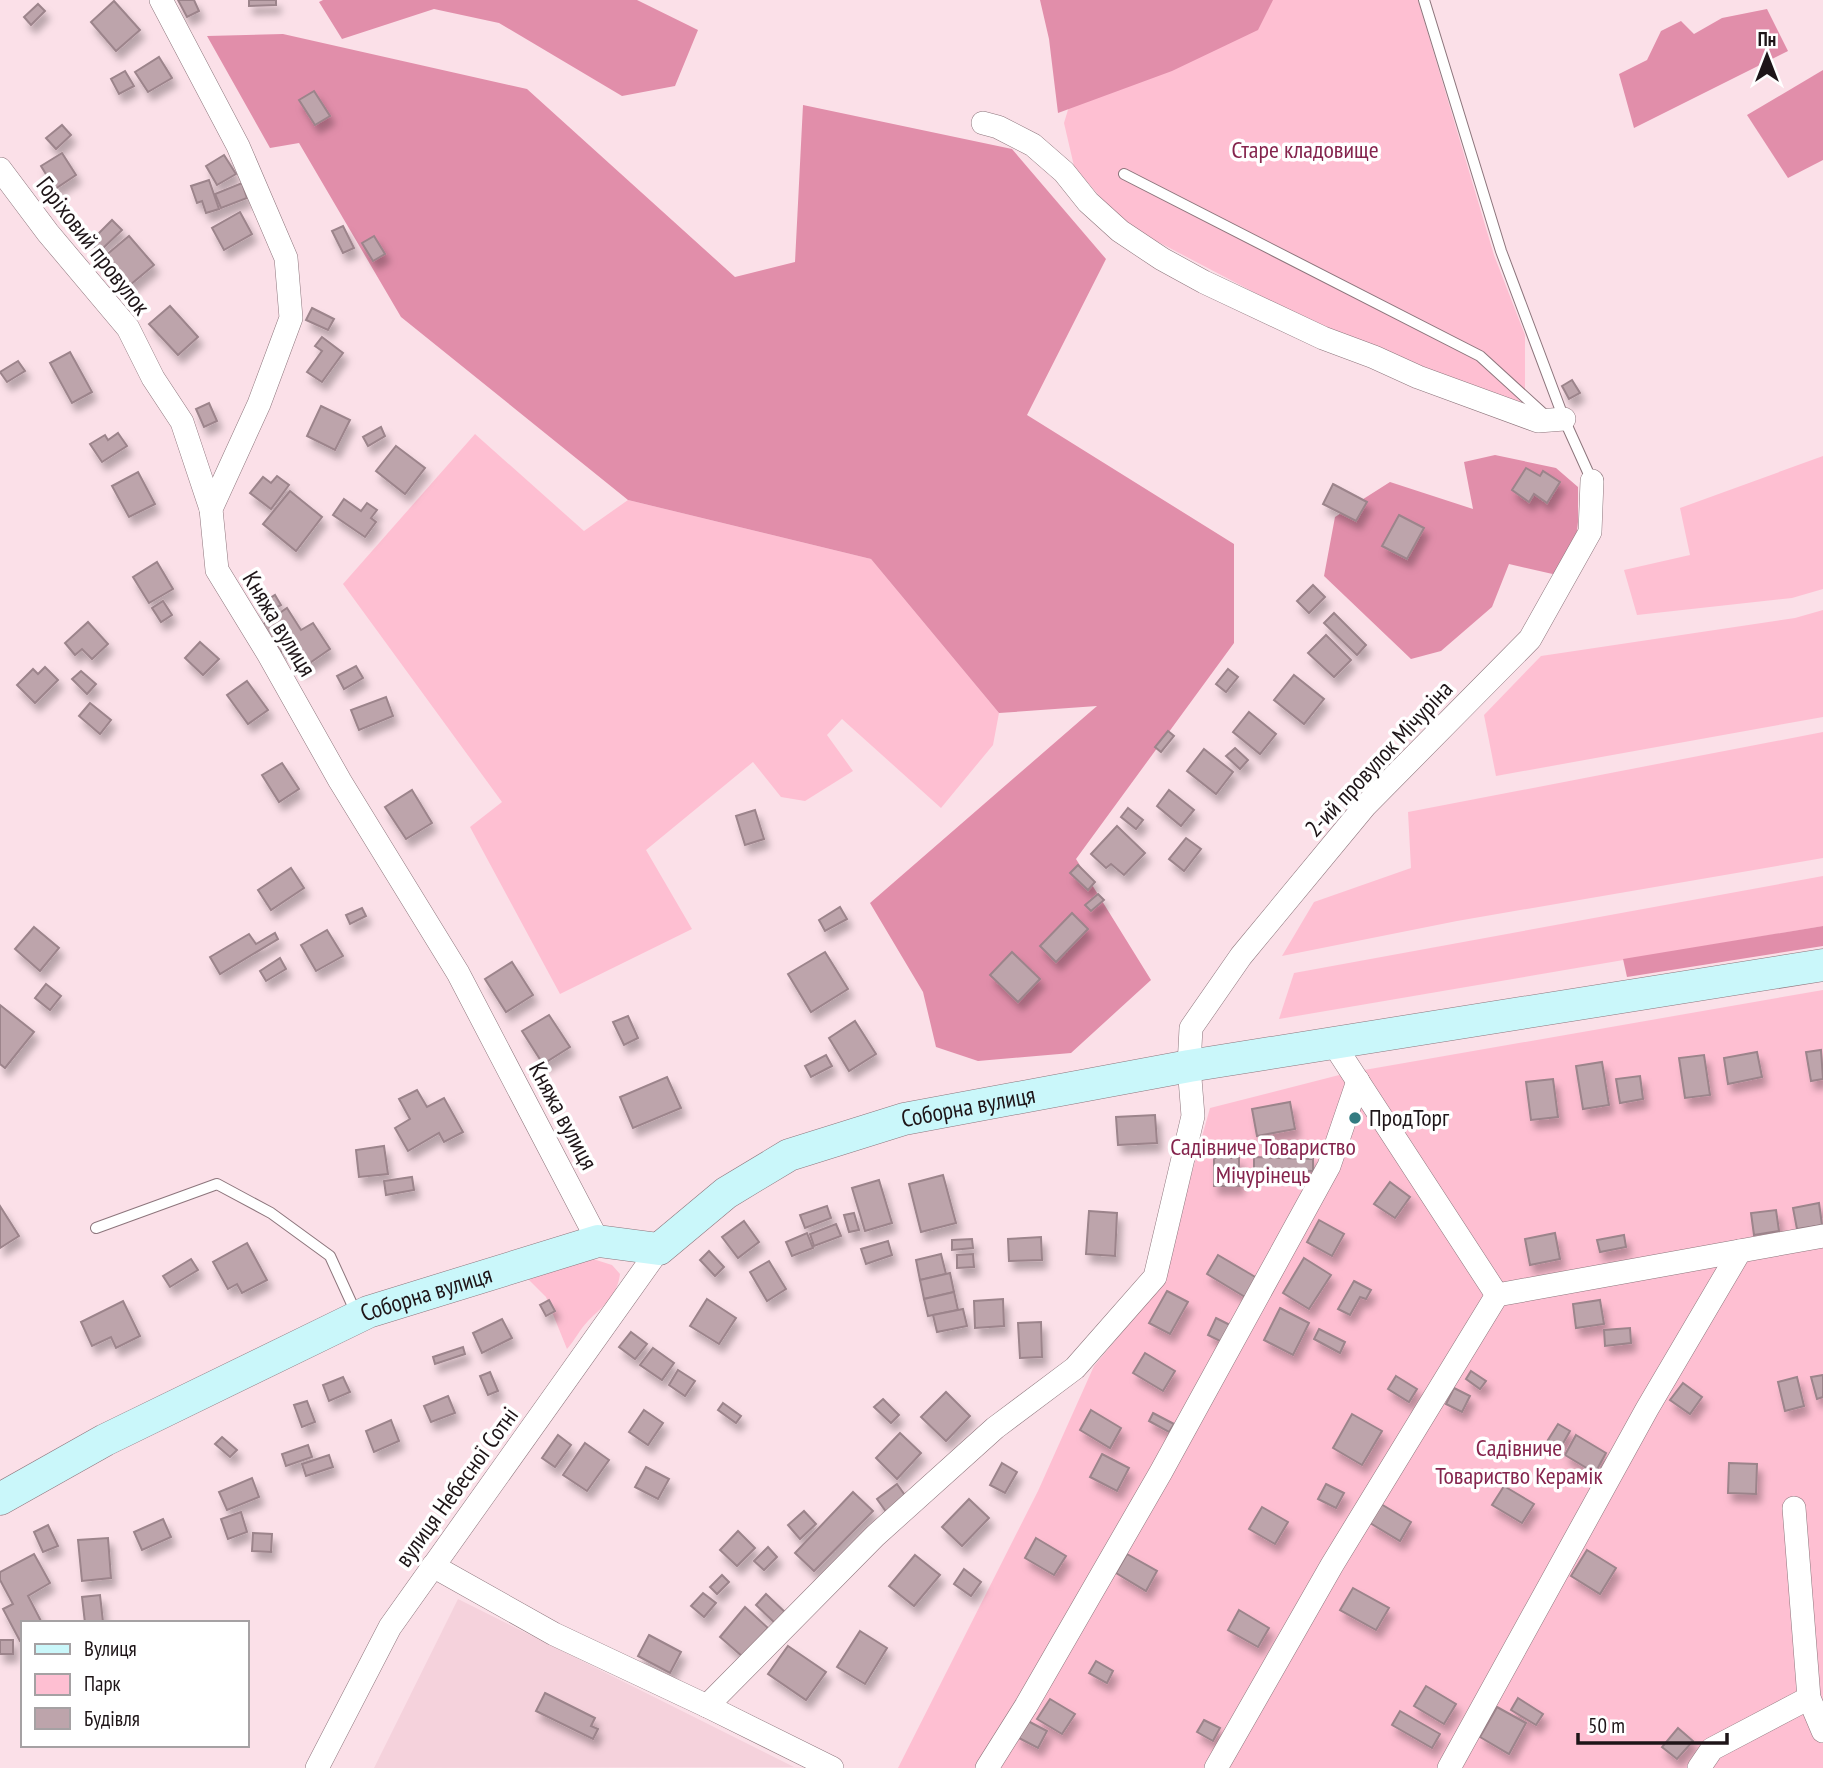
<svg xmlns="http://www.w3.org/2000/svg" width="1823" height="1768" viewBox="0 0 1823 1768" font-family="'PT Sans Narrow',sans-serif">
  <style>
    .built { fill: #f5d2dc }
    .green { fill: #febfd2 }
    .forest { fill: #e18eaa }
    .building { fill: #bda4ab; stroke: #9c848b; stroke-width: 2; filter: url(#shadow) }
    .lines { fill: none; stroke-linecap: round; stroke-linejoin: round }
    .service-casing { stroke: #8d757c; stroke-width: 12 }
    .minor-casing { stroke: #8d757c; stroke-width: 24 }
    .secondary-casing { stroke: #8d757c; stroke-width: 33 }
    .service { stroke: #fff; stroke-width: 10 }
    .minor { stroke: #fff; stroke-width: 23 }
    .secondary { stroke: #caf7fa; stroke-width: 32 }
    .poi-dot { fill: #337b81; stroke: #fff; stroke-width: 2.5 }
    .labels { text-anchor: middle; stroke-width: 7; stroke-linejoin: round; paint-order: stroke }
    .park-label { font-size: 24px; fill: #85244d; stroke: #fff }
    .street-label { font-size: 24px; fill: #1e1518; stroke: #fff }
    .poi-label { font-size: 24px; fill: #1e1518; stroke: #fff; text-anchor: start }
  </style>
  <defs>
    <filter id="shadow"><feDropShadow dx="4.5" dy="8" stdDeviation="3.5" flood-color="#0004"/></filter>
  </defs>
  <rect width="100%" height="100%" fill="#fbe0e8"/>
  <polygon class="built" points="458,1599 794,1767 374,1768"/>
  <g class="green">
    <polygon points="1101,0 1418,0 1494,255 1525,335 1525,410 1339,337 1122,223 1074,166 1064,123"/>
    <polygon points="475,434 584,531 628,500 871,559 999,713 993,745 941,808 842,719 827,735 853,771 805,801 781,797 753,762 646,850 692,929 560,994 470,827 502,802 343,584"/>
    <polygon points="1823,456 1823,589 1792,598 1637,615 1624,570 1690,555 1680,508"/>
    <polygon points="1823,610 1823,717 1496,776 1484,715 1541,656 1795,618"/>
    <polygon points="1823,732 1823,858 1457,921 1282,956 1314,902 1411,868 1408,812"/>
    <polygon points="1823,876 1823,926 1279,1019 1294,973"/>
    <polygon points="1823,990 1823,1768 898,1768 1038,1491 1094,1366 1160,1286 1210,1108 1347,1073"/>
    <path d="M593 1259 612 1265 620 1274C617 1297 603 1306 588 1321 580 1329 575 1340 567 1349L546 1297 528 1279 535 1269Z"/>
  </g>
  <g class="forest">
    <polygon points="323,0 637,0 698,30 675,86 622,96 499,23 434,9 342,39 319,2"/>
    <polygon points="1040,0 1273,0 1258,30 1172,71 1058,113 1049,39"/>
    <polygon points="1767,9 1788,51 1634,128 1619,74 1647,60 1661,31 1681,21 1694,34 1722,18"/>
    <polygon points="283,34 527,89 735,277 795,262 803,105 1012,149 1106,259 1027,415 1234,544 1234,643 1076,859 1151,980 1071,1053 978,1061 936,1047 923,992 870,903 1097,706 999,713 871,559 628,500 401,317 299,143 270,148 207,36"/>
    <polygon points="1823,70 1823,160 1788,178 1747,115"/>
    <polygon points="1495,455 1556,468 1578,487 1578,522 1575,547 1557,575 1509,564 1492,607 1441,651 1411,659 1324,576 1335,517 1390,482 1473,509 1464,462"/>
    <polygon points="1823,926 1823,946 1627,977 1623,959"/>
  </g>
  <g class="building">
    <polygon points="178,0 194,0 199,11 187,17"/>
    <polygon points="249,0 276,0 276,5 249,6"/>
    <polygon points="114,1 140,30 116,51 91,22"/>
    <polygon points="38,4 45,11 31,25 24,17"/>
    <polygon points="159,57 172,78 148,92 135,72"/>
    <polygon points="125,71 134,86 119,94 111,79"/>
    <polygon points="314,91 330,116 315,125 299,100"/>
    <polygon points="62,125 71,135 56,149 46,138"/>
    <polygon points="62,153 76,175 55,189 41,166"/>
    <polygon points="224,155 236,174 217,185 206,166"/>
    <polygon points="209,180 219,209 206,213 202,201 197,203 191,186"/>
    <polygon points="242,183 247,198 221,208 215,194"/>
    <polygon points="240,212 252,234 224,250 212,228"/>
    <polygon points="112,220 122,230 99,252 90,242"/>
    <polygon points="343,226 354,248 343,253 332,231"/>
    <polygon points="129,236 154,265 130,285 105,256"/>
    <polygon points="374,236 385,254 373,261 362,243"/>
    <polygon points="170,306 198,337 178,355 149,324"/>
    <polygon points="312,308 334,319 328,330 306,320"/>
    <polygon points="322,337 343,353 322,382 307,372 322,351 315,346"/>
    <polygon points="70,352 92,392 72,403 50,363"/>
    <polygon points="18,361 25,371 7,382 0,372"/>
    <polygon points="1572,380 1580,393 1569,399 1562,386"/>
    <polygon points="209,403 217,421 204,427 196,409"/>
    <polygon points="321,406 350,420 335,450 307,436"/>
    <polygon points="381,427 385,436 368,446 363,437"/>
    <polygon points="118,433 127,446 102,462 90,444 105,435 108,440"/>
    <polygon points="396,446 425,468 405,494 376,471"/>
    <polygon points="1526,468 1540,476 1543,471 1560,482 1547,503 1534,494 1529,502 1512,490"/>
    <polygon points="138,472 155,504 129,517 112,486"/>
    <polygon points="277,476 289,485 271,509 250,493 263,477 271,483"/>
    <polygon points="1333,484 1367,502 1356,521 1323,504"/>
    <polygon points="290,491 322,517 296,551 263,524"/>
    <polygon points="344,499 361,511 367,503 377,510 371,518 376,522 365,537 333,515"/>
    <polygon points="1399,515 1424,528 1407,559 1382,546"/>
    <polygon points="157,562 173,589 149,603 133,577"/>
    <polygon points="1313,585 1325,597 1309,613 1297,601"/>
    <polygon points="275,595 281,605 262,615 257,606"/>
    <polygon points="163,601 172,615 161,622 152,608"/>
    <polygon points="287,608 301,630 313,623 330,649 301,669 287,648 281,652 262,625"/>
    <polygon points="1334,613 1366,645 1357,655 1324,623"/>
    <polygon points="88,622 108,644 92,659 82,649 75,655 65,643"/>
    <polygon points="1326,635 1351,660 1334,677 1308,653"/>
    <polygon points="200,642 219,659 203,675 185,658"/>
    <polygon points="356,666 363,678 344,689 337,676"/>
    <polygon points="45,667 58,680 35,703 17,685 33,669 38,674"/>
    <polygon points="1228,669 1238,677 1226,692 1216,684"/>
    <polygon points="81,671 96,684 87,694 72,679"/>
    <polygon points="1294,675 1324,699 1304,724 1274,700"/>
    <polygon points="247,681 268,710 248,724 227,695"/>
    <polygon points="386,697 393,716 359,730 351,710"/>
    <polygon points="90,703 111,720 100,734 79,716"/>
    <polygon points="1249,712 1276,734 1260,754 1233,732"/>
    <polygon points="1168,731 1174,736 1161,752 1155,747"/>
    <polygon points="1235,748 1248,760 1240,769 1226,756"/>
    <polygon points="1204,749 1233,772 1216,794 1187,771"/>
    <polygon points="282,763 299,789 279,802 262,775"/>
    <polygon points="412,790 432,823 406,839 385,807"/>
    <polygon points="1169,790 1194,810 1181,826 1157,806"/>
    <polygon points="1128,808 1143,820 1136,829 1121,817"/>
    <polygon points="755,810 764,839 745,845 736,816"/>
    <polygon points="1117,826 1145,853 1124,875 1111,864 1106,868 1091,854"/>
    <polygon points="1186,838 1201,849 1184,871 1169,859"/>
    <polygon points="1078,865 1095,882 1088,890 1070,873"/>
    <polygon points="291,868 304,888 271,910 258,890"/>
    <polygon points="1098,894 1104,900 1091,911 1085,905"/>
    <polygon points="840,907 847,919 825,931 819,920"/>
    <polygon points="362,908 366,916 350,924 346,915"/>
    <polygon points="1072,913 1088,929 1056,962 1040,946"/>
    <polygon points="34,927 59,948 40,971 15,949"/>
    <polygon points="327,930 343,956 316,971 301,945"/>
    <polygon points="275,933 278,939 220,974 210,957 249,934 256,944"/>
    <polygon points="825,952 848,989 811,1012 788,974"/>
    <polygon points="1012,952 1040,979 1018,1002 990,975"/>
    <polygon points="280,958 286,969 266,981 260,971"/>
    <polygon points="512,962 533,995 506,1012 485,979"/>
    <polygon points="46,984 61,996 50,1010 35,998"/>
    <polygon points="0,1005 34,1032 5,1068 0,1064"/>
    <polygon points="549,1015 570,1047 543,1064 522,1031"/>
    <polygon points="628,1016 638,1038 624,1045 613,1022"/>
    <polygon points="855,1021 876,1054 849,1071 829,1038"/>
    <polygon points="1821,1050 1823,1079 1811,1081 1806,1052"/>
    <polygon points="1757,1052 1762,1077 1728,1084 1724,1058"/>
    <polygon points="826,1055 832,1066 811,1077 805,1066"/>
    <polygon points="1704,1055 1710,1095 1685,1098 1679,1058"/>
    <polygon points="1602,1062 1609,1105 1583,1109 1576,1066"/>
    <polygon points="1640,1076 1643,1099 1620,1103 1616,1079"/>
    <polygon points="667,1077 681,1108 633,1128 620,1097"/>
    <polygon points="1553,1079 1558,1117 1531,1120 1526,1082"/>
    <polygon points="417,1090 427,1107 444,1098 463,1132 444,1142 439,1133 408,1151 395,1128 410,1119 399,1099"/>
    <polygon points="1290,1102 1295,1129 1257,1136 1252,1109"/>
    <polygon points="1155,1115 1157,1143 1118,1145 1116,1117"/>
    <polygon points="384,1146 388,1174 359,1177 356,1150"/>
    <polygon points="1254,1157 1313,1159 1313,1171 1254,1169"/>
    <rect x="1214" y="1158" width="25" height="28"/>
    <polygon points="943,1175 956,1223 921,1232 909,1184"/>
    <polygon points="412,1177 414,1190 386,1195 384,1181"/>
    <polygon points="879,1180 892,1223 865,1231 852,1188"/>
    <polygon points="1390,1182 1410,1197 1395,1218 1374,1204"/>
    <polygon points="1819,1203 1822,1225 1797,1229 1793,1208"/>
    <polygon points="0,1206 19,1236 0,1248"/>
    <polygon points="827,1206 831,1218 805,1228 800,1215"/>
    <polygon points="1776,1210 1779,1231 1754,1235 1751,1213"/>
    <polygon points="1089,1211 1117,1213 1115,1256 1086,1254"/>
    <polygon points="854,1213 859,1230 849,1232 844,1215"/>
    <polygon points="1319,1220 1344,1234 1332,1256 1307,1242"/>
    <polygon points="744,1221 759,1242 738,1258 722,1237"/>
    <polygon points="836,1224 841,1236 814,1246 810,1234"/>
    <polygon points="807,1233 813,1248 792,1256 786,1242"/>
    <polygon points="1555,1233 1560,1259 1530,1265 1525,1239"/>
    <polygon points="1624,1235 1626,1247 1600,1252 1597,1240"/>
    <polygon points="1041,1237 1042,1260 1009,1261 1008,1239"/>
    <polygon points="972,1239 973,1248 952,1250 952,1240"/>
    <polygon points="888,1241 892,1255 866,1264 861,1249"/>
    <polygon points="247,1243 267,1280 242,1293 237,1284 228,1289 213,1262"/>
    <polygon points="709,1251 724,1267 715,1276 700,1260"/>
    <polygon points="941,1254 946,1274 920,1280 916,1260"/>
    <polygon points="973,1254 974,1267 957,1268 957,1255"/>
    <polygon points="1218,1255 1257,1278 1245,1297 1207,1274"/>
    <polygon points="1304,1258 1331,1275 1309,1309 1283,1293"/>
    <polygon points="191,1259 198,1270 170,1287 163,1276"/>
    <polygon points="769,1261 786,1289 767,1301 750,1272"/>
    <polygon points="950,1273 954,1292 924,1299 920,1280"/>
    <polygon points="1354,1281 1371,1290 1366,1299 1360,1297 1350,1315 1338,1309"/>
    <polygon points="1167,1291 1188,1302 1170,1334 1149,1323"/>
    <polygon points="954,1292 958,1310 928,1316 924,1299"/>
    <polygon points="707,1299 736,1318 719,1344 690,1326"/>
    <polygon points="1003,1299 1004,1326 975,1328 974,1301"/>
    <polygon points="549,1300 555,1311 546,1316 540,1305"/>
    <polygon points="1600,1300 1604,1324 1576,1328 1573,1304"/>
    <polygon points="123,1301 140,1336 116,1348 111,1337 92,1346 81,1322"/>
    <polygon points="1280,1308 1309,1323 1293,1355 1264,1340"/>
    <polygon points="963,1309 967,1326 937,1332 933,1315"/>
    <polygon points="1216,1318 1232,1326 1224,1343 1208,1335"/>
    <polygon points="502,1319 512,1338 482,1353 473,1333"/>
    <polygon points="1041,1322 1042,1357 1020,1358 1018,1323"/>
    <polygon points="1630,1328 1631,1343 1605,1346 1604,1330"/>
    <polygon points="1319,1329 1345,1342 1340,1353 1314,1339"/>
    <polygon points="631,1332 647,1344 635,1359 619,1347"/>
    <polygon points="463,1347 465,1354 435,1364 433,1357"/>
    <polygon points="653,1348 674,1363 662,1380 640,1365"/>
    <polygon points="1145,1353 1175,1371 1163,1391 1133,1373"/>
    <polygon points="678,1370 695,1381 685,1396 669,1385"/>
    <polygon points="1471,1371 1486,1381 1480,1389 1466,1379"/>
    <polygon points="490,1372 498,1391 488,1395 480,1376"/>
    <polygon points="1823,1375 1823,1397 1817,1399 1811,1377"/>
    <polygon points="1396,1376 1417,1389 1409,1402 1388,1389"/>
    <polygon points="343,1377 350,1392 329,1401 323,1385"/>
    <polygon points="1797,1377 1804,1406 1785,1411 1778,1382"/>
    <polygon points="1683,1383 1702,1397 1690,1414 1670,1400"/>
    <polygon points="1454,1388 1470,1396 1462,1412 1446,1404"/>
    <polygon points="946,1392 970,1416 946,1441 921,1417"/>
    <polygon points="448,1396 455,1413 431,1422 424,1406"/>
    <polygon points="883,1399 899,1415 891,1423 874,1407"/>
    <polygon points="307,1401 315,1422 302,1427 294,1405"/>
    <polygon points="723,1403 741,1416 736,1423 718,1410"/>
    <polygon points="644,1410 663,1423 648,1445 629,1432"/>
    <polygon points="1091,1410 1121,1428 1110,1448 1080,1430"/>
    <polygon points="1153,1413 1174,1424 1169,1432 1149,1421"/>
    <polygon points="1352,1414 1382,1431 1362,1465 1333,1448"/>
    <polygon points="391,1420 399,1441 374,1452 366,1431"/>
    <polygon points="1558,1424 1570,1431 1561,1447 1548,1440"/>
    <polygon points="900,1433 921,1453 897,1479 876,1458"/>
    <polygon points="558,1435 571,1445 555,1467 542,1458"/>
    <polygon points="1576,1435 1606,1453 1595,1473 1565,1455"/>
    <polygon points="222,1437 237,1450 230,1457 215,1444"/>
    <polygon points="585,1443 609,1460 587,1491 563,1475"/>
    <polygon points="308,1445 312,1457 286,1466 282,1454"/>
    <polygon points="1102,1454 1129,1468 1117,1491 1090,1477"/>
    <polygon points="329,1455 333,1467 306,1476 302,1464"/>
    <polygon points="1002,1463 1017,1472 1005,1493 990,1485"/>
    <polygon points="1729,1463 1757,1464 1756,1494 1728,1493"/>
    <polygon points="646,1467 669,1479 658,1499 635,1487"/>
    <polygon points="252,1478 259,1497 227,1510 219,1492"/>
    <polygon points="897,1484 907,1498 887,1513 877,1499"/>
    <polygon points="1326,1484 1344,1493 1336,1508 1318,1499"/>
    <polygon points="1504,1486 1534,1504 1522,1523 1492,1505"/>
    <polygon points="853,1492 873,1511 814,1571 795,1553"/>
    <polygon points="969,1499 989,1518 962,1546 942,1527"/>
    <polygon points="1381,1504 1411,1522 1400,1541 1370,1523"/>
    <polygon points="1262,1507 1288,1522 1275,1544 1249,1529"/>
    <polygon points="804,1511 816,1524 800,1539 788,1525"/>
    <polygon points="241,1512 247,1532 228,1539 221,1519"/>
    <polygon points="163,1519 171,1537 142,1550 134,1532"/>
    <polygon points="48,1525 58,1546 43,1552 34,1532"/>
    <polygon points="738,1531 755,1548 737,1566 720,1550"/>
    <polygon points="253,1533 272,1534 271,1552 252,1551"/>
    <polygon points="108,1538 111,1578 82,1581 78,1540"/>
    <polygon points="1036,1538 1066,1556 1054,1575 1025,1558"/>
    <polygon points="768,1547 777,1557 764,1570 754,1561"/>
    <polygon points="1587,1550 1616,1568 1600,1594 1571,1576"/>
    <polygon points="34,1554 50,1583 28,1596 42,1623 23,1623 23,1640 20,1641 3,1609 13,1604 0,1580 0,1572"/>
    <polygon points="1127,1554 1157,1571 1146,1591 1116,1573"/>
    <polygon points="915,1555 940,1575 914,1606 889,1586"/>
    <polygon points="964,1569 981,1582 971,1596 954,1584"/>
    <polygon points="722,1575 729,1582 717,1594 710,1587"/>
    <polygon points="1353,1588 1389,1608 1376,1630 1340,1610"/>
    <polygon points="703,1593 716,1603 704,1617 691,1606"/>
    <polygon points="766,1594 787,1614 777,1625 756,1605"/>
    <polygon points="100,1595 103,1622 85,1623 82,1597"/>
    <polygon points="745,1607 768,1628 743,1657 720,1637"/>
    <polygon points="1239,1610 1269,1628 1258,1647 1228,1630"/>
    <polygon points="860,1631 887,1648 865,1684 837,1667"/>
    <polygon points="649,1635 681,1652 670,1673 638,1656"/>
    <rect x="0" y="1640" width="13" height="14"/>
    <polygon points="788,1646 826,1672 806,1700 768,1674"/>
    <polygon points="1096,1661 1113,1671 1107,1683 1089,1673"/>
    <polygon points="1426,1686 1456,1704 1444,1724 1414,1706"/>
    <polygon points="545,1693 595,1718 591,1726 598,1729 593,1739 536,1711"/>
    <polygon points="1518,1698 1543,1714 1536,1725 1511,1710"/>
    <polygon points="1050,1699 1075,1714 1062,1734 1037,1719"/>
    <polygon points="1497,1707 1526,1723 1509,1754 1480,1737"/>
    <polygon points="1400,1711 1440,1734 1432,1748 1392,1725"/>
    <polygon points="1026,1720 1047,1731 1038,1748 1017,1737"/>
    <polygon points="1204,1720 1220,1728 1213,1741 1197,1732"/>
    <polygon points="1678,1728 1693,1741 1677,1759 1662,1747"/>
  </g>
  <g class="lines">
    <g class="service-casing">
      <g id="service">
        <polyline points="1424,0 1501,251 1564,419 1592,481"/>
        <polyline points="1124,174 1480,356 1548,418"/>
        <polyline points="96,1228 217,1184 271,1213 330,1256 356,1313"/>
      </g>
    </g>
    <g class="minor-casing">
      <g id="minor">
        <polyline points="161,0 238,146 286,258 291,318 259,404 211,509 217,570 269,655 340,781 458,973 598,1241"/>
        <polyline points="983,123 998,127 1033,145 1064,172 1088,202 1120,231 1162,259 1204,282 1323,338 1374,357 1418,377 1538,421 1564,419"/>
        <polyline points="0,169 48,233 128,328 153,378 182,422 211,509"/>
        <polyline points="1333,1043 1497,1295 1823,1236"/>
        <polyline points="1794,1508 1809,1698 1823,1731"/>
        <polyline points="433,1566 554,1634 707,1706 832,1768"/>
        <polyline points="707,1706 875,1536 995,1428 1075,1368 1155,1277 1193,1116 1189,1066 1191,1028 1241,956 1365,806 1530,639 1590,532 1592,481"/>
        <polyline points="317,1768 390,1627 659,1249"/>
        <polyline points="987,1768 1026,1706 1161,1472 1329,1166 1358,1081"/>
        <polyline points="1216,1768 1332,1565 1497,1295"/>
        <polyline points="1449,1768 1647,1409 1740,1251"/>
        <polyline points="1699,1768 1712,1749 1809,1698"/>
      </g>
    </g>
    <g class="secondary-casing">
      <g id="secondary">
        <path id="s1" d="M0 1499 105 1440 368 1312 598 1241 659 1249 726 1193 789 1155 904 1119 1189 1066 1823 965"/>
      </g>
    </g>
    <use href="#service" class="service"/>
    <use href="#minor" class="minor"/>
    <use href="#secondary" class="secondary"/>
  </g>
  <circle class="poi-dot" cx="1355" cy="1118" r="7"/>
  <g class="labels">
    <g class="park-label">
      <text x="1305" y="158">Старе кладовище</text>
      <text x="1263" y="1155">Садівниче Товариство<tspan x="1263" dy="28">Мічурінець</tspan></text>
      <text x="1519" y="1456">Садівниче<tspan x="1519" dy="28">Товариство Керамік</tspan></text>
    </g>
    <g class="street-label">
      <text transform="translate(93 246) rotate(52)" y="8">Горіховий провулок</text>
      <text transform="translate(279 624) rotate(59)" y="8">Княжа вулиця</text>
      <text transform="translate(1379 759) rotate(-47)" y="8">2-ий провулок Мічуріна</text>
      <text dy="8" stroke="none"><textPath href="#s1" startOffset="1062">Соборна вулиця</textPath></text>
      <text transform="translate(563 1116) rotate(62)" y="8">Княжа вулиця</text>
      <text dy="8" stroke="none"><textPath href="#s1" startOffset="474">Соборна вулиця</textPath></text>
      <text transform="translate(457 1487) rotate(-54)" y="8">вулиця Небесної Сотні</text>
    </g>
    <g class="poi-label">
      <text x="1369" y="1126">ПродТорг</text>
    </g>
  </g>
  <rect x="21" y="1621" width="228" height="126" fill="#ffffff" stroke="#a5a1a3" stroke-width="2"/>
  <rect x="35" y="1644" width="35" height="10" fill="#caf7fa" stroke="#a5a1a3" stroke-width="2"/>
  <text x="84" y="1656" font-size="21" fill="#1e1518">Вулиця</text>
  <rect x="35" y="1674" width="35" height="21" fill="#febfd2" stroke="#a5a1a3" stroke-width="2"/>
  <text x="84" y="1691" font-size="21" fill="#1e1518">Парк</text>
  <rect x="35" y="1708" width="35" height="21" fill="#bda4ab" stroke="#a5a1a3" stroke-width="2"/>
  <text x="84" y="1726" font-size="21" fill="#1e1518">Будівля</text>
  <g transform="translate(1767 56)" stroke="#ffffff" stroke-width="5" paint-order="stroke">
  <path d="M0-5L12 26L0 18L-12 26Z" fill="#1e1518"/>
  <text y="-10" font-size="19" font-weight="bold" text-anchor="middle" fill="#1e1518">Пн</text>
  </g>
  <path d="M1578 1733v10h149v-10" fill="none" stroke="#1e1518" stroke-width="3.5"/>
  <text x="1588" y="1733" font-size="21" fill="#1e1518" stroke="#ffffff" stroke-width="5" paint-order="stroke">50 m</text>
</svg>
